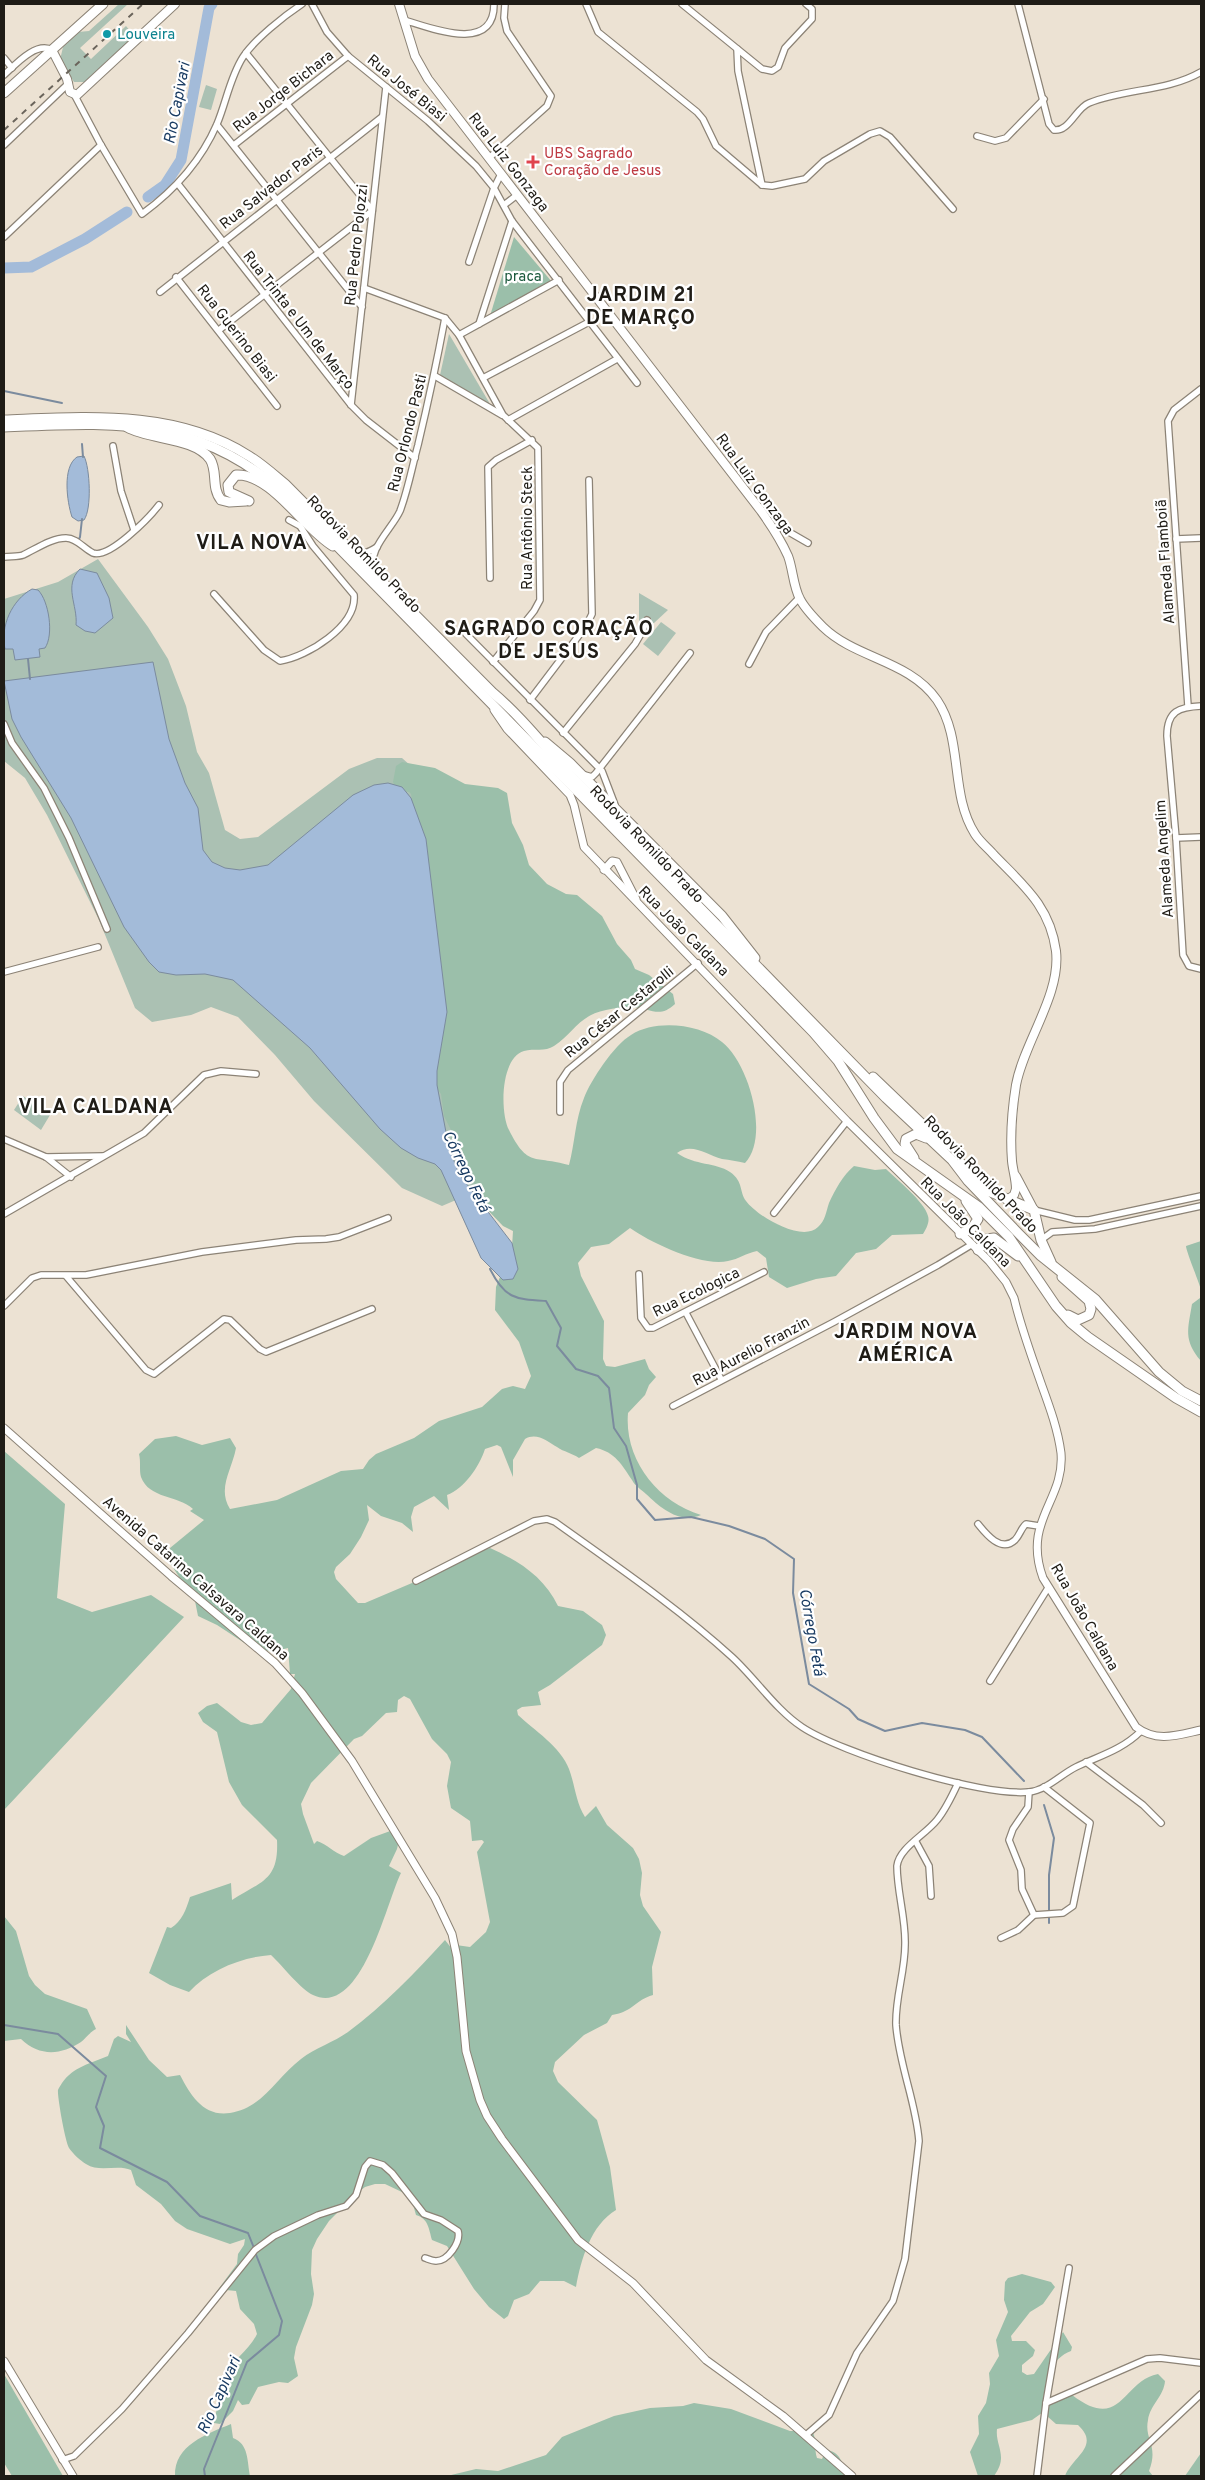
<svg xmlns="http://www.w3.org/2000/svg" width="1205" height="2480" viewBox="0 0 1205 2480" font-family="Overpass,sans-serif">
  <style>
    .green { fill: #abc1b3 }
    .forest { fill: #9bbfaa }
    .water { fill: #a3bbd9; stroke: #7b8b9e }
    .lines { fill: none; stroke-linecap: round; stroke-linejoin: round }
    .stream { stroke: #7b8b9e; stroke-width: 2 }
    .river { stroke: #a3bbd9; stroke-width: 11 }
    .minor-casing { stroke: #8c8376; stroke-width: 8 }
    .tertiary-casing { stroke: #8c8376; stroke-width: 9 }
    .secondary-casing { stroke: #8c8376; stroke-width: 10 }
    .primary-casing { stroke: #8c8376; stroke-width: 11 }
    .minor { stroke: #fff; stroke-width: 5.5 }
    .tertiary { stroke: #fff; stroke-width: 7 }
    .secondary { stroke: #fff; stroke-width: 8 }
    .primary { stroke: #fff; stroke-width: 9 }
    .rail { stroke: #6a645b; stroke-width: 2; stroke-dasharray: 6 6; stroke-linecap: butt }
    .culture-dot { fill: #0f9aa8; stroke: #fff; stroke-width: 2 }
    .health-dot { fill: #e0444e; stroke: #fff; stroke-width: 2 }
    .labels { text-anchor: middle; stroke-width: 4.5; stroke-linejoin: round; paint-order: stroke }
    .culture-label { font-size: 15px; fill: #0d838f; stroke: #fff; text-anchor: start }
    .street-label { font-size: 15px; fill: #1f1c16; stroke: #fff }
    .health-label { font-size: 15px; fill: #be3a42; stroke: #fff; text-anchor: start }
    .park-label { font-size: 15px; fill: #19573b; stroke: #fff }
    .water-label { font-size: 16px; font-style: italic; fill: #1a3c63; stroke: #fff }
    .district-label { font-size: 20px; font-weight: bold; letter-spacing: 1px; fill: #1f1c16; stroke: #fff }
  </style>
  <rect width="100%" height="100%" fill="#ece2d3"/>
  <g class="green">
    <polygon points="119,4 128,4 80,48 91,59 126,26 136,38 87,82 74,82 60,60 63,47 78,32 89,31"/>
    <polygon points="206,85 217,89 211,110 199,107"/>
    <polygon points="449,334 490,404 440,375"/>
    <polygon points="98,559 148,627 168,659 186,706 197,752 209,773 225,830 240,839 258,837 349,769 377,758 402,758 430,783 484,1188 442,1206 402,1188 314,1101 275,1055 238,1017 211,1007 191,1015 152,1022 135,1008 99,920 47,815 25,778 4,761 4,599 58,582"/>
    <polygon points="639,593 668,610 654,623 639,624"/>
    <polygon points="661,622 676,633 658,656 643,644"/>
    <polygon points="23,1096 50,1115 41,1130 14,1110"/>
  </g>
  <g class="forest">
    <polygon points="514,237 552,282 490,316"/>
    <path d="M402 762 435 768 465 784 498 788 507 793 512 823 523 845 529 865 547 884 566 894 577 895 602 916 617 944 631 960 635 969 649 975 673 994 675 1004C659 1019 651 1008 632 1007 624 1007 614 1008 606 1010 579 1015 574 1033 554 1046 545 1052 534 1048 524 1051 500 1058 500 1113 509 1130 528 1168 534 1155 569 1165 575 1143 575 1120 584 1098 591 1080 614 1045 631 1035 656 1019 700 1024 722 1042 749 1063 770 1137 745 1163 737 1161 730 1160 722 1159 707 1155 692 1142 677 1153 696 1166 715 1162 730 1172 744 1182 739 1192 746 1201 757 1216 802 1243 818 1227 825 1221 826 1212 829 1203 835 1190 843 1175 854 1166L875 1170 886 1169C896 1179 925 1202 928 1216 930 1222 926 1229 923 1234L892 1235 876 1249 856 1253 836 1276 816 1279 787 1288 769 1277 766 1258 757 1251C746 1253 739 1259 728 1261 702 1267 651 1243 630 1228L609 1244 591 1247 578 1263 581 1276 604 1321 603 1359 606 1366 615 1367 645 1359 649 1369 656 1377 649 1385 645 1395 628 1413C624 1459 657 1502 701 1515 679 1524 661 1508 646 1494 642 1490 635 1486 632 1480 622 1465 615 1452 596 1448L579 1458C572 1453 564 1452 557 1447 548 1442 537 1432 525 1439L513 1460V1477L501 1447 497 1445 485 1449C479 1467 464 1489 447 1495L449 1510 434 1496 414 1507 411 1517 413 1532 402 1523 381 1516 367 1505 369 1520 361 1537 350 1554 336 1567 334 1572 336 1579 358 1603H365L412 1583 445 1563 490 1548C519 1561 544 1577 558 1606L583 1611 602 1625 606 1635 602 1645 550 1685 538 1692 541 1705 522 1707 517 1710 518 1715C534 1730 561 1747 569 1769 575 1785 576 1803 585 1817L596 1806 607 1825 633 1848 639 1859 642 1873 640 1895 643 1906 661 1932 652 1967 653 1995C635 2000 633 2012 612 2015L607 2023 584 2035 555 2062 553 2071 558 2082 597 2120 610 2167 616 2210C591 2225 581 2259 576 2287L564 2281H540L529 2294 514 2300 508 2316 504 2319 489 2307 474 2289 447 2246 432 2240C429 2229 428 2218 416 2215L412 2201 404 2193 385 2184H375L365 2187 357 2193 329 2221 317 2239 312 2250 311 2274 314 2294 312 2305 296 2347 294 2358 298 2376 288 2383 279 2382 258 2387 249 2404 242 2405 238 2400 233 2411 220 2424 214 2423V2420C219 2406 218 2392 224 2378 231 2360 249 2351 257 2334L254 2324 240 2309 236 2291 226 2290 214 2300 217 2291 237 2264 238 2254 244 2245 245 2239 230 2244 187 2229 175 2221 161 2204 136 2185 131 2170C117 2164 100 2173 86 2164 81 2161 73 2154 69 2148 65 2141 57 2095 58 2090 59 2087 61 2085 62 2083 73 2067 91 2063 108 2056L114 2039 118 2036 131 2042 126 2034V2025L149 2060 167 2077 180 2075C191 2096 204 2117 230 2113 263 2108 277 2077 301 2059 315 2048 334 2042 348 2032 384 2005 415 1973 445 1940L452 1949 456 1945 470 1947 486 1932 490 1922 477 1852 484 1842 482 1840 472 1841 470 1821 451 1808 447 1786 451 1762 447 1754 432 1739 410 1699 404 1696 398 1700 397 1712 386 1713 362 1736 354 1739 311 1783 301 1804 303 1814 314 1844 317 1841C327 1844 334 1853 344 1856L371 1838 393 1830 400 1836 397 1849 389 1866 401 1873C387 1900 362 2018 313 1995 300 1989 283 1966 271 1955 242 1957 209 1970 189 1992L170 1985 149 1973 167 1927 171 1928C182 1921 186 1910 190 1897L231 1883 232 1900C261 1881 279 1881 277 1840L242 1805 229 1782 217 1732 203 1722 198 1713 207 1706 217 1703 241 1722 251 1725 262 1723 291 1689 295 1674H290L288 1648 272 1652 246 1644 217 1625 198 1616 195 1601 170 1563V1548L204 1520 190 1511 193 1509C178 1495 149 1499 141 1477 139 1470 141 1462 139 1454L155 1439 176 1436 202 1445 230 1438 236 1448C232 1470 217 1488 230 1509L277 1500 341 1471 363 1469 369 1460 376 1454 414 1438 439 1421 482 1407 502 1389 513 1386 525 1389 531 1376 519 1342 495 1310 496 1287 512 1247 513 1231 503 1226 480 1202 472 1179 452 1144 451 1130 444 1116 441 1094 431 1081 419 841 411 794 409 792 396 790 393 782 396 766Z"/>
    <path d="M1201 1241V1290C1199 1282 1186 1251 1186 1246Z"/>
    <path d="M1201 1291V1361C1183 1340 1188 1329 1192 1304L1200 1298Z"/>
    <polygon points="4,1451 65,1504 57,1598 92,1612 151,1595 184,1617 4,1810"/>
    <path d="M4 1916 16 1931 29 1976 35 1985 45 1994 87 2009 96 2029C90 2032 86 2038 81 2042 61 2055 40 2057 21 2039L4 2041Z"/>
    <path d="M1022 2274 1051 2282 1055 2287 1043 2304 1030 2312 1011 2336 1012 2341H1026L1035 2350 1033 2356 1022 2365V2372L1027 2375 1034 2374 1063 2332 1072 2347 1071 2351C1050 2359 1044 2382 1045 2402L1072 2395C1122 2433 1122 2381 1158 2374L1165 2381C1164 2396 1150 2405 1148 2420 1144 2440 1159 2445 1149 2471L1153 2476H1065C1072 2457 1101 2446 1078 2425L1056 2424 1047 2416 1046 2410 1032 2420 997 2429C995 2446 1009 2456 994 2476H978L970 2452 979 2434 978 2416 986 2403 990 2384 989 2373 999 2356 996 2340 1008 2312 1004 2300 1005 2282 1008 2278Z"/>
    <polygon points="4,2374 63,2476 12,2476 4,2463"/>
    <path d="M694 2403 731 2409 790 2431H812C817 2438 814 2450 817 2458L822 2459 826 2450C840 2451 843 2464 847 2476H447L476 2469 498 2471 546 2455 562 2437 614 2416 650 2408 683 2406Z"/>
    <path d="M231 2424 233 2438C249 2444 247 2461 250 2476H175C174 2445 207 2434 231 2424Z"/>
    <polygon points="1201,2453 1201,2476 1185,2476"/>
  </g>
  <g class="water">
    <path d="M77 457 84 456C90 468 92 509 84 520L78 521 72 517C67 502 62 467 77 457Z"/>
    <path d="M80 569 97 573 109 598 113 618 95 633 85 631 76 625C78 605 63 586 80 569Z"/>
    <path d="M32 589 38 590C49 601 54 635 45 648L39 649 40 657 15 660 13 649H5C0 626 12 600 32 589Z"/>
    <polygon points="153,662 169,739 185,783 198,808 203,850 212,862 225,868 240,870 268,865 353,795 374,785 388,783 402,787 411,798 426,839 447,1012 437,1071 437,1085 449,1148 459,1174 512,1243 518,1269 513,1279 503,1280 481,1258 441,1170 435,1164 418,1158 401,1148 380,1129 310,1048 233,980 205,974 176,975 159,972 149,962 124,927 71,818 21,737 12,719 4,681"/>
  </g>
  <g class="lines">
    <g class="stream">
      <polyline points="4,391 62,403"/>
      <polyline points="82,444 83,457"/>
      <polyline points="78,541 80,537 82,519"/>
      <polyline points="28,659 30,679"/>
      <path d="M490 1269C505 1299 515 1299 546 1301L561 1328 557 1346 576 1369 598 1376 609 1388 614 1428 626 1446 637 1485V1499L655 1520 691 1517 729 1526 765 1539 794 1559 793 1593 809 1684 849 1709 858 1719 885 1731 922 1723 965 1730 982 1737 1024 1781"/>
      <polyline points="1044,1805 1054,1838 1049,1875 1049,1923"/>
      <polyline points="4,2025 58,2034 106,2076 96,2107 104,2126 100,2148 167,2182 200,2216 248,2233 254,2248"/>
      <polyline points="205,2476 204,2469 247,2362 279,2335 282,2321 255,2252"/>
    </g>
    <g class="river">
      <polyline points="148,197 165,185 181,160 209,8 212,4"/>
      <polyline points="4,268 31,267 85,239 127,212"/>
    </g>
    <g class="minor-casing">
      <g id="minor">
        <polyline points="312,4 327,32 348,56 428,121 476,166 494,188 512,221 637,383"/>
        <polyline points="586,4 598,32 697,112 703,119 716,146 762,185 772,186 805,179 824,161 870,134 880,131 890,137 953,209"/>
        <polyline points="682,4 762,69 772,71 778,67 785,48 812,19 812,9 806,4"/>
        <path d="M1018 4 1049 124 1054 130C1069 132 1076 108 1089 103 1126 88 1166 92 1201 72"/>
        <path d="M404 20C431 28 494 54 494 4"/>
        <polyline points="737,49 738,71 762,185"/>
        <polyline points="246,53 372,210"/>
        <polyline points="4,58 12,68"/>
        <path d="M4 75C15 65 36 41 52 50"/>
        <path d="M75 96 101 145 142 214C175 190 201 161 217 124 226 103 230 77 243 57 255 39 284 16 302 4"/>
        <polyline points="217,125 362,307"/>
        <polyline points="977,136 995,141 1006,138 1044,99"/>
        <polyline points="4,145 69,83"/>
        <polyline points="234,145 348,56"/>
        <polyline points="489,158 547,106 551,96 507,31 504,18 505,4"/>
        <polyline points="178,184 351,405 366,420 415,458"/>
        <polyline points="504,205 517,195"/>
        <polyline points="4,237 101,145"/>
        <polyline points="469,262 494,188 501,174"/>
        <polyline points="176,277 277,406"/>
        <polyline points="364,288 445,318 459,335 503,415 538,448 540,600 534,611 493,662"/>
        <polyline points="160,292 382,117"/>
        <polyline points="479,324 512,221"/>
        <polyline points="219,330 372,211"/>
        <polyline points="459,335 559,280"/>
        <polyline points="435,376 502,415"/>
        <polyline points="483,378 589,322"/>
        <polyline points="351,405 386,87"/>
        <polyline points="508,420 617,359"/>
        <polyline points="113,446 121,491 134,530"/>
        <polyline points="774,529 782,528 808,543"/>
        <polyline points="1176,539 1201,538"/>
        <path d="M354 551C362 556 369 552 377 547"/>
        <path d="M4 557C10 556 18 557 23 555 36 549 51 538 66 538 77 538 84 549 93 553 109 559 149 518 159 505"/>
        <path d="M374 572C366 550 392 529 400 511 408 490 412 467 418 445 428 403 437 361 445 318"/>
        <polyline points="490,578 488,467 496,460 532,440"/>
        <path d="M214 594 264 650 280 661C307 657 357 626 354 595L313 546 300 526 289 520"/>
        <polyline points="466,634 602,771 615,805"/>
        <polyline points="749,664 766,632 799,598"/>
        <polyline points="530,700 586,626 592,614 589,480"/>
        <polyline points="1188,706 1168,421 1174,410 1201,389"/>
        <path d="M1201 706C1179 707 1167 711 1167 736L1176 838 1183 955 1189 966 1201 969"/>
        <polyline points="4,724 12,743 44,788 69,838 107,929"/>
        <polyline points="563,733 635,644 642,632 647,620"/>
        <polyline points="585,775 592,777 596,773 690,653"/>
        <polyline points="1176,838 1201,837"/>
        <polyline points="4,972 98,947"/>
        <polyline points="560,1112 560,1082 568,1070 698,963"/>
        <polyline points="4,1139 46,1157 71,1177"/>
        <polyline points="46,1157 103,1156"/>
        <polyline points="1034,1210 1075,1220 1089,1220 1201,1196"/>
        <polyline points="774,1213 847,1121"/>
        <polyline points="4,1214 144,1133 204,1075 221,1071 256,1074"/>
        <polyline points="1041,1240 1052,1232 1095,1229 1201,1206"/>
        <polyline points="639,1274 641,1318 648,1328 653,1328 764,1272"/>
        <polyline points="66,1276 146,1370 154,1374 224,1319 230,1320 260,1349 266,1352 372,1309"/>
        <polyline points="4,1306 32,1278 41,1275 86,1275 202,1252 296,1240 326,1239 339,1237 388,1218"/>
        <polyline points="686,1313 721,1379"/>
        <polyline points="673,1406 834,1322 938,1265 971,1245"/>
        <path d="M978 1524C986 1534 1001 1553 1015 1540 1020 1535 1021 1528 1026 1524L1039 1526"/>
        <path d="M416 1581 534 1521 547 1519 555 1522C615 1565 677 1607 732 1657 755 1678 776 1710 802 1727 841 1753 982 1797 1029 1792 1047 1790 1060 1775 1076 1767 1099 1756 1122 1750 1141 1731"/>
        <polyline points="990,1681 1048,1588"/>
        <polyline points="1086,1762 1143,1805 1161,1823"/>
        <polyline points="1029,1792 1028,1807 1013,1829 1009,1840 1021,1870 1022,1889 1034,1915"/>
        <polyline points="916,1842 929,1866 931,1896"/>
        <polyline points="1001,1938 1018,1930 1034,1915 1063,1913 1073,1906 1090,1823 1044,1787"/>
        <polyline points="1046,2403 1147,2359 1160,2358 1201,2363"/>
        <path d="M806 2435 829 2415 857 2353 893 2301 905 2259 919 2141C916 2102 899 2065 896 2025 895 1998 905 1972 905 1945 906 1919 897 1892 897 1866 899 1848 925 1835 937 1820 946 1809 952 1796 958 1783"/>
        <path d="M62 2460 74 2456 122 2409 188 2333 255 2250 274 2236 318 2215 346 2206 356 2195 365 2167 370 2161 383 2165 392 2173 424 2214 441 2220 458 2231C461 2242 448 2261 436 2261 432 2261 428 2259 425 2258"/>
        <polyline points="1037,2476 1046,2403 1069,2268"/>
        <polyline points="1114,2476 1201,2394"/>
      </g>
    </g>
    <g class="tertiary-casing">
      <g id="tertiary">
        <path d="M494 710 507 729 570 795 574 805 584 847 847 1121 989 1261 1006 1282 1014 1298C1021 1328 1032 1357 1042 1386 1050 1408 1058 1430 1061 1453 1065 1501 1022 1520 1043 1578L1136 1727C1157 1743 1178 1735 1201 1730"/>
        <polyline points="604,870 612,861 617,862 636,899"/>
        <polyline points="4,1428 171,1576 275,1663 302,1693 352,1761 435,1898 452,1934 457,1957 466,2051 480,2100 487,2116 502,2139 578,2240 633,2283 706,2360 783,2416 852,2476"/>
        <polyline points="4,2361 73,2476"/>
      </g>
    </g>
    <g class="secondary-casing">
      <g id="secondary">
        <path d="M399 4 415 56 428 79 761 511C771 525 781 540 788 556 793 569 793 586 800 599 805 609 815 619 823 627 856 659 909 660 937 700 964 740 949 793 975 834 980 842 988 848 994 855 1023 885 1050 906 1056 951 1061 995 1024 1042 1016 1085 1012 1110 1010 1136 1012 1161 1013 1171 1016 1179 1016 1189L1014 1195 1007 1200"/>
        <polyline points="52,50 67,79 70,92 77,95 175,4"/>
        <polyline points="1016,1176 1034,1210"/>
      </g>
    </g>
    <g class="primary-casing">
      <g id="primary">
        <polyline points="4,93 103,4"/>
        <path d="M4 420C86 417 176 409 249 456 262 464 273 474 285 484L492 692C523 718 547 750 575 780L886 1098 952 1160 968 1181 1019 1234 1041 1256 1095 1299 1159 1372 1182 1391 1201 1401"/>
        <path d="M4 427C124 422 202 416 296 504L813 1032 838 1061 874 1118 897 1149 979 1207 1009 1237 1056 1306 1071 1323 1088 1337 1176 1398 1201 1412"/>
        <path d="M127 427C150 440 194 437 210 459 218 471 211 488 221 500L229 502 246 501"/>
        <path d="M249 501 229 492 228 485 236 475C271 473 304 529 333 546"/>
        <polyline points="545,742 570,763 722,916 755,958"/>
        <polyline points="873,1077 945,1146"/>
        <polyline points="914,1158 905,1144 906,1139 916,1134 926,1138"/>
        <polyline points="961,1163 988,1191 1034,1210 1041,1240 1051,1262"/>
        <polyline points="960,1234 972,1228 978,1219 966,1201"/>
        <polyline points="978,1250 987,1239 994,1238 1018,1256"/>
        <polyline points="1062,1277 1089,1301 1091,1309 1089,1315 1078,1320 1068,1315"/>
      </g>
    </g>
    <use href="#minor" class="minor"/>
    <use href="#tertiary" class="tertiary"/>
    <use href="#secondary" class="secondary"/>
    <use href="#primary" class="primary"/>
    <polyline class="rail" points="4,130 143,4"/>
  </g>
  <circle class="culture-dot" cx="107" cy="34" r="5"/>
  <path class="health-dot" d="M530.5 154.5h5v5h5v5h-5v5h-5v-5h-5v-5h5z"/>
  <g class="labels">
    <g class="culture-label">
      <text x="117" y="39">Louveira</text>
    </g>
    <g class="street-label">
      <text transform="translate(407 88) rotate(39)" y="5">Rua José Biasi</text>
      <text transform="translate(283 91) rotate(-38)" y="5">Rua Jorge Bichara</text>
      <text transform="translate(509 162) rotate(52)" y="5">Rua Luiz Gonzaga</text>
      <text transform="translate(271 187) rotate(-38)" y="5">Rua Salvador Paris</text>
      <text transform="translate(356 245) rotate(-84)" y="5">Rua Pedro Polozzi</text>
      <text transform="translate(299 320) rotate(52)" y="5">Rua Trinta e Um de Março</text>
      <text transform="translate(237 333) rotate(52)" y="5">Rua Guerino Biasi</text>
      <text transform="translate(407 433) rotate(-76)" y="5">Rua Orlondo Pasti</text>
      <text transform="translate(755 484) rotate(54)" y="5">Rua Luiz Gonzaga</text>
      <text transform="translate(527 528) rotate(-90)" y="5">Rua Antônio Steck</text>
      <text transform="translate(364 554) rotate(46)" y="5">Rodovia Romildo Prado</text>
      <text transform="translate(1165 562) rotate(-94)" y="5">Alameda Flamboiã</text>
      <text transform="translate(647 844) rotate(46)" y="5">Rodovia Romildo Prado</text>
      <text transform="translate(1164 859) rotate(-94)" y="5">Alameda Angelim</text>
      <text transform="translate(684 931) rotate(45)" y="5">Rua João Caldana</text>
      <text transform="translate(619 1012) rotate(-39)" y="5">Rua César Cestarolli</text>
      <text transform="translate(981 1174) rotate(46)" y="5">Rodovia Romildo Prado</text>
      <text transform="translate(966 1222) rotate(45)" y="5">Rua João Caldana</text>
      <text transform="translate(696 1292) rotate(-26)" y="5">Rua Ecologica</text>
      <text transform="translate(751 1351) rotate(-28)" y="5">Rua Aurelio Franzin</text>
      <text transform="translate(196 1578) rotate(41)" y="5">Avenida Catarina Calsavara Caldana</text>
      <text transform="translate(1085 1617) rotate(60)" y="5">Rua João Caldana</text>
    </g>
    <g class="health-label">
      <text x="544" y="158">UBS Sagrado<tspan x="544" dy="17">Coração de Jesus</tspan></text>
    </g>
    <g class="park-label">
      <text x="523" y="281">praca</text>
    </g>
    <g class="water-label">
      <text transform="translate(176 103) rotate(-79)" y="6">Rio Capivari</text>
      <text transform="translate(467 1171) rotate(64)" y="6">Córrego Fetá</text>
      <text transform="translate(813 1632) rotate(80)" y="6">Córrego Fetá</text>
      <text transform="translate(218 2395) rotate(-66)" y="6">Rio Capivari</text>
    </g>
    <g class="district-label">
      <text x="641" y="301">JARDIM 21<tspan x="641" dy="23">DE MARÇO</tspan></text>
      <text x="252" y="549">VILA NOVA</text>
      <text x="549" y="635">SAGRADO CORAÇÃO<tspan x="549" dy="23">DE JESUS</tspan></text>
      <text x="96" y="1113">VILA CALDANA</text>
      <text x="906" y="1338">JARDIM NOVA<tspan x="906" dy="23">AMÉRICA</tspan></text>
    </g>
  </g>
  <rect width="1205" height="2480" fill="none" stroke="#1f1c16" stroke-width="10"/>
</svg>
